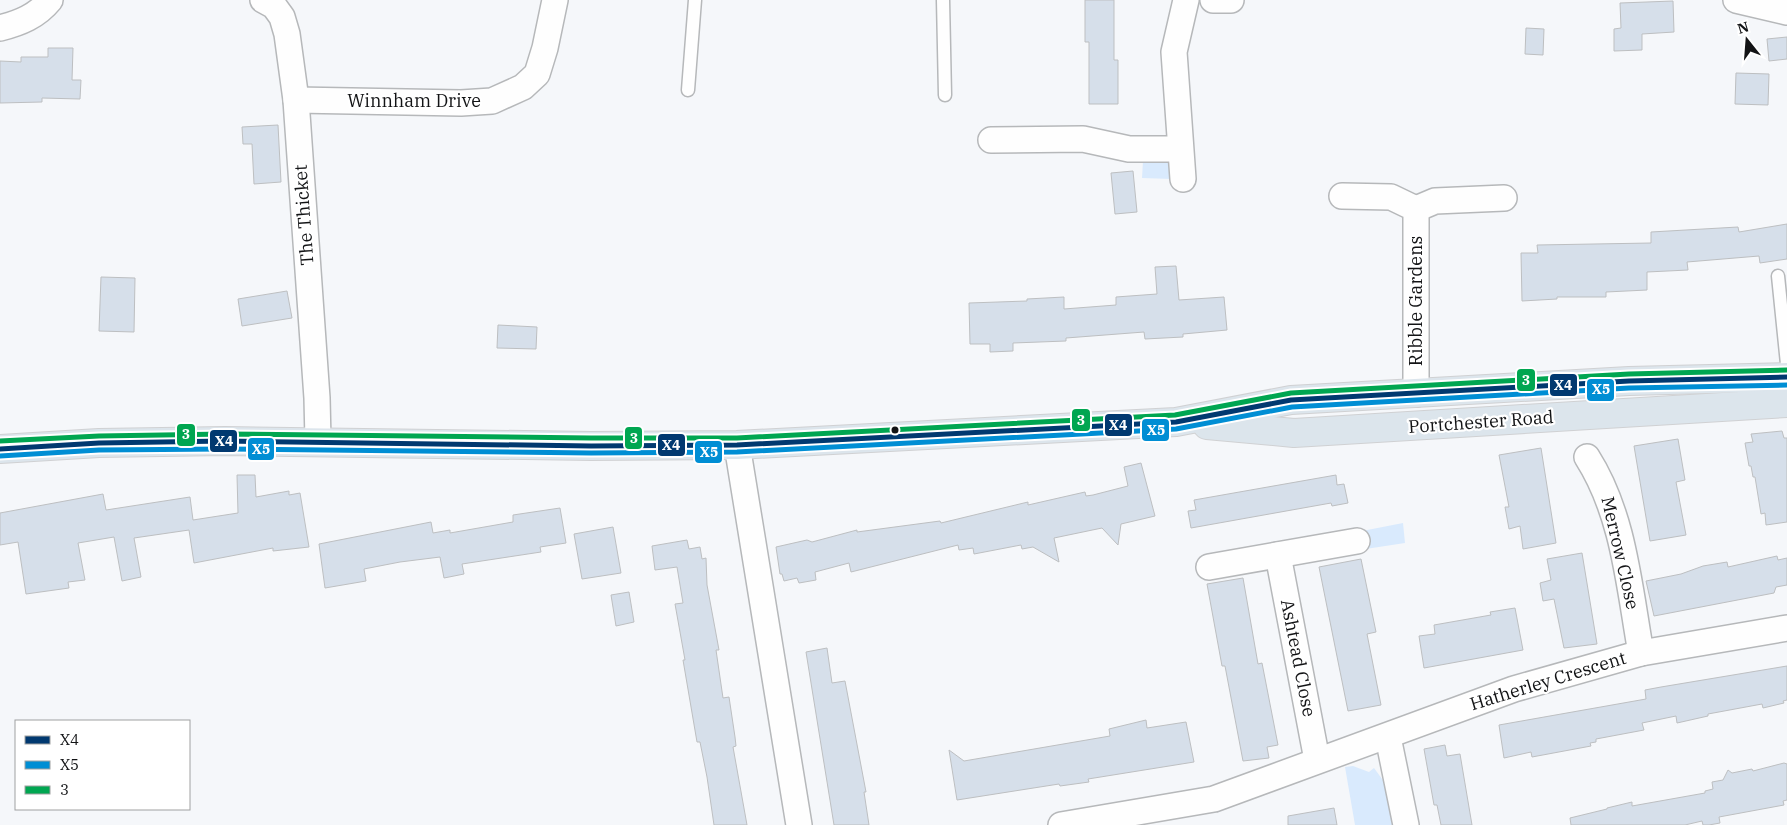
<svg xmlns="http://www.w3.org/2000/svg" width="1787" height="825" viewBox="0 0 1787 825" font-family="'IBM Plex Serif',serif">
  <style>
    .green { fill: #d9eafd }
    .building { fill: #d6dfea; stroke: #bdbfc1 }
    .lines { fill: none; stroke-linecap: round; stroke-linejoin: round }
    .service-casing { stroke: #b6b8ba; stroke-width: 15 }
    .minor-casing { stroke: #b6b8ba; stroke-width: 28 }
    .primary-casing { stroke: #d0d1d3; stroke-width: 30 }
    .service { stroke: #fefefe; stroke-width: 12 }
    .minor { stroke: #fefefe; stroke-width: 25 }
    .primary { stroke: #dce5ec; stroke-width: 28 }
    .bus-1-casing { stroke: #fff; stroke-width: 9 }
    .bus-2-casing { stroke: #fff; stroke-width: 9 }
    .bus-3-casing { stroke: #fff; stroke-width: 9 }
    .bus-1 { stroke: #013970; stroke-width: 5 }
    .bus-2 { stroke: #008ed4; stroke-width: 5 }
    .bus-3 { stroke: #00a651; stroke-width: 5 }
    .bus-dot { fill: #121315; stroke: #fff; stroke-width: 2 }
    .labels { text-anchor: middle; stroke-width: 4.5; stroke-linejoin: round; paint-order: stroke }
    .street-label { font-size: 18px; fill: #121315; stroke: #fff }
    .line-badge { stroke: #fff; stroke-width: 2 }
    .badge-label { font-size: 14px; text-anchor: middle; font-weight: bold; fill: #fff }
  </style>
  <rect width="100%" height="100%" fill="#f5f7fa"/>
  <g class="green">
    <polygon points="1143,161 1168,161 1172,179 1142,178"/>
    <polygon points="1403,523 1405,543 1359,550 1357,532"/>
    <polygon points="1353,766 1369,772 1374,768 1385,783 1392,825 1355,825 1345,767"/>
  </g>
  <g class="building">
    <polygon points="1085,0 1114,0 1114,60 1118,60 1118,104 1089,104 1089,42 1085,42"/>
    <polygon points="1673,1 1674,32 1642,34 1642,50 1614,51 1614,29 1621,28 1620,3"/>
    <polygon points="1526,28 1544,29 1543,55 1525,54"/>
    <polygon points="1787,37 1787,59 1769,61 1767,39"/>
    <polygon points="48,48 73,48 72,80 81,80 80,99 42,98 42,102 0,103 0,61 21,62 21,57 48,57"/>
    <polygon points="1736,73 1769,74 1768,105 1735,104"/>
    <polygon points="278,125 281,182 254,184 252,144 243,144 242,127"/>
    <polygon points="1133,171 1137,212 1115,214 1111,173"/>
    <polygon points="1787,224 1787,259 1760,263 1759,256 1687,262 1688,270 1647,272 1647,290 1606,292 1606,297 1557,297 1557,299 1522,301 1521,253 1538,253 1537,245 1651,243 1651,232 1738,227 1739,232"/>
    <polygon points="1176,266 1179,300 1224,297 1227,330 1183,334 1183,337 1145,339 1144,332 1066,338 1066,341 1013,343 1013,351 990,352 990,344 970,344 969,303 1027,301 1027,299 1064,297 1064,309 1116,305 1116,297 1157,294 1155,267"/>
    <polygon points="101,277 135,278 134,332 99,331"/>
    <polygon points="287,291 292,318 242,326 238,299"/>
    <polygon points="498,325 537,327 536,349 497,348"/>
    <polygon points="1782,431 1784,438 1787,438 1787,522 1766,525 1765,513 1761,514 1755,477 1753,477 1751,466 1749,466 1745,443 1753,442 1751,434"/>
    <polygon points="1678,439 1685,480 1676,482 1686,535 1650,541 1634,446"/>
    <polygon points="1541,448 1556,543 1523,549 1520,526 1509,529 1505,507 1509,507 1499,455"/>
    <polygon points="1141,463 1155,516 1121,524 1118,545 1102,528 1054,538 1059,562 1033,547 1022,549 1021,545 974,554 973,548 959,550 958,545 851,572 849,563 815,572 816,580 799,583 797,578 784,581 782,574 780,574 776,547 807,540 812,542 857,530 857,532 940,521 941,523 1028,502 1028,505 1085,492 1086,496 1093,495 1128,486 1124,467"/>
    <polygon points="237,475 255,475 256,497 289,491 289,495 300,493 309,547 273,551 273,548 194,563 189,530 134,538 141,577 122,581 114,537 78,543 85,580 68,582 69,588 26,594 18,542 0,545 0,513 103,494 106,510 190,497 193,520 238,513"/>
    <polygon points="1336,475 1337,485 1344,484 1348,503 1332,506 1331,503 1191,528 1188,511 1196,510 1194,500"/>
    <polygon points="560,508 566,543 540,547 541,552 462,564 464,574 444,578 440,557 400,562 364,569 366,581 325,588 319,544 431,522 433,533 450,530 450,533 513,522 513,515"/>
    <polygon points="613,527 621,573 582,579 574,534"/>
    <polygon points="687,540 689,549 700,547 702,559 706,558 707,585 719,650 716,650 723,698 729,697 735,737 736,746 733,747 747,825 714,825 707,777 700,742 697,742 683,660 685,660 675,604 683,603 677,567 655,570 652,546"/>
    <polygon points="1582,553 1597,644 1564,648 1554,599 1543,601 1540,583 1551,580 1547,559"/>
    <polygon points="1777,556 1778,560 1787,558 1787,585 1776,587 1774,593 1654,616 1646,581 1681,574 1703,566 1727,562 1728,567"/>
    <polygon points="1361,559 1376,632 1367,634 1381,705 1348,711 1319,567"/>
    <polygon points="1243,578 1258,664 1262,663 1278,745 1267,747 1269,758 1243,761 1225,666 1222,666 1207,584"/>
    <polygon points="629,592 634,622 616,626 611,595"/>
    <polygon points="1515,608 1523,650 1424,668 1419,636 1435,634 1434,625 1491,615 1490,612"/>
    <polygon points="827,648 832,683 845,681 866,792 864,792 869,825 834,825 806,652"/>
    <polygon points="1787,666 1787,700 1783,701 1784,703 1763,708 1762,704 1708,714 1708,716 1677,723 1676,716 1642,723 1644,730 1596,739 1596,742 1590,743 1591,746 1532,757 1531,752 1504,758 1499,725 1646,699 1645,690 1661,687"/>
    <polygon points="1146,720 1147,728 1186,722 1194,762 1088,779 1089,782 1060,786 1059,784 957,800 949,750 964,761 1110,736 1109,729"/>
    <polygon points="1445,745 1447,756 1460,754 1472,825 1441,825 1437,805 1434,805 1424,749"/>
    <polygon points="1784,763 1787,764 1787,800 1783,801 1784,805 1719,817 1720,823 1709,825 1703,825 1702,821 1685,825 1571,825 1570,818 1607,809 1607,808 1632,802 1632,806 1705,793 1705,791 1713,789 1712,782 1723,780 1728,770 1732,773 1752,769 1753,771"/>
    <polygon points="1334,808 1337,825 1288,825 1288,816"/>
  </g>
  <g class="lines">
    <g class="service-casing">
      <g id="service">
        <polyline points="943,0 945,95"/>
        <polyline points="688,90 695,0"/>
        <polyline points="1778,276 1787,364"/>
      </g>
    </g>
    <g class="minor-casing">
      <g id="minor">
        <polyline points="263,0 274,6 282,17 287,34 296,100 317,398 318,441"/>
        <polyline points="1213,0 1231,0"/>
        <polyline points="1736,0 1787,12"/>
        <path d="M0 28C20 23 37 16 50 0"/>
        <polyline points="296,100 461,103 492,101 523,87 537,74 545,48 555,0"/>
        <polyline points="991,140 1083,139 1129,149 1180,149"/>
        <polyline points="1183,179 1174,52 1186,0"/>
        <polyline points="1342,196 1391,197 1416,209 1416,394"/>
        <polyline points="1416,209 1435,201 1504,198"/>
        <polyline points="737,445 799,825"/>
        <path d="M1587 457C1624 515 1629 586 1641 653"/>
        <polyline points="1278,555 1317,760"/>
        <polyline points="1209,567 1357,541"/>
        <polyline points="1388,737 1406,825"/>
        <polyline points="1061,825 1214,799 1514,689 1641,653 1787,628"/>
      </g>
    </g>
    <g class="primary-casing">
      <g id="primary">
        <polyline points="1207,425 1294,433 1787,403"/>
        <polyline points="0,449 99,443 225,441 591,446 737,445 1176,422 1291,400 1629,381 1787,377"/>
      </g>
    </g>
    <use href="#service" class="service"/>
    <use href="#minor" class="minor"/>
    <use href="#primary" class="primary"/>
    <g class="bus-1-casing">
      <polyline id="bus-1" points="0,449 99,443 225,441 591,446 737,445 1176,422 1291,400 1629,381 1787,377"/>
    </g>
    <g class="bus-2-casing">
      <polyline id="bus-2" points="0,456 99,450 225,449 591,453 737,452 1176,429 1292,407 1629,388 1787,385"/>
    </g>
    <g class="bus-3-casing">
      <polyline id="bus-3" points="0,441 99,436 225,434 591,438 737,438 1175,415 1291,393 1629,374 1787,370"/>
    </g>
    <use href="#bus-1" class="bus-1"/>
    <use href="#bus-2" class="bus-2"/>
    <use href="#bus-3" class="bus-3"/>
  </g>
  <circle class="bus-dot" cx="895" cy="430" r="4.5"/>
  <g class="labels">
    <g class="street-label">
      <text x="414" y="107">Winnham Drive</text>
      <text transform="translate(304 215) rotate(-94)" y="6">The Thicket</text>
      <text transform="translate(1416 301) rotate(-90)" y="6">Ribble Gardens</text>
      <text transform="translate(1481 422) rotate(-4)" y="6">Portchester Road</text>
      <text transform="translate(1620 553) rotate(77)" y="6">Merrow Close</text>
      <text transform="translate(1298 658) rotate(79)" y="6">Ashtead Close</text>
      <text transform="translate(1548 681) rotate(-17)" y="6">Hatherley Crescent</text>
    </g>
  </g>
  <g class="line-badge">
    <rect x="1516" y="368" width="20" height="24" rx="5" fill="#00a651"/>
    <rect x="1549" y="373" width="29" height="24" rx="5" fill="#013970"/>
    <rect x="1586" y="378" width="29" height="24" rx="5" fill="#008ed4"/>
    <rect x="1071" y="408" width="20" height="24" rx="5" fill="#00a651"/>
    <rect x="1104" y="413" width="29" height="24" rx="5" fill="#013970"/>
    <rect x="1141" y="418" width="29" height="24" rx="5" fill="#008ed4"/>
    <rect x="176" y="423" width="20" height="24" rx="5" fill="#00a651"/>
    <rect x="624" y="426" width="19" height="24" rx="5" fill="#00a651"/>
    <rect x="209" y="429" width="29" height="24" rx="5" fill="#013970"/>
    <rect x="657" y="433" width="29" height="24" rx="5" fill="#013970"/>
    <rect x="247" y="437" width="28" height="24" rx="5" fill="#008ed4"/>
    <rect x="694" y="440" width="29" height="24" rx="5" fill="#008ed4"/>
  </g>
  <g class="badge-label">
    <text x="1526" y="385">3</text>
    <text x="1563" y="390">X4</text>
    <text x="1601" y="394">X5</text>
    <text x="1081" y="425">3</text>
    <text x="1118" y="430">X4</text>
    <text x="1156" y="435">X5</text>
    <text x="186" y="439">3</text>
    <text x="634" y="443">3</text>
    <text x="224" y="446">X4</text>
    <text x="671" y="450">X4</text>
    <text x="261" y="454">X5</text>
    <text x="709" y="457">X5</text>
  </g>
  <rect x="15" y="720" width="175" height="90" fill="#ffffff" stroke="#a0a1a1"/>
  <rect x="25" y="736" width="25" height="8" fill="#013970" stroke="#a0a1a1"/>
  <text x="60" y="745" font-size="15" fill="#121315">X4</text>
  <rect x="25" y="761" width="25" height="8" fill="#008ed4" stroke="#a0a1a1"/>
  <text x="60" y="770" font-size="15" fill="#121315">X5</text>
  <rect x="25" y="786" width="25" height="8" fill="#00a651" stroke="#a0a1a1"/>
  <text x="60" y="795" font-size="15" fill="#121315">3</text>
  <g transform="translate(1747 40) rotate(343)" stroke="#ffffff" stroke-width="4" paint-order="stroke">
  <path d="M0-4L9 19L0 12L-9 19Z" fill="#121315"/>
  <text y="-8" font-size="14" font-weight="bold" text-anchor="middle" fill="#121315">N</text>
  </g>
</svg>
